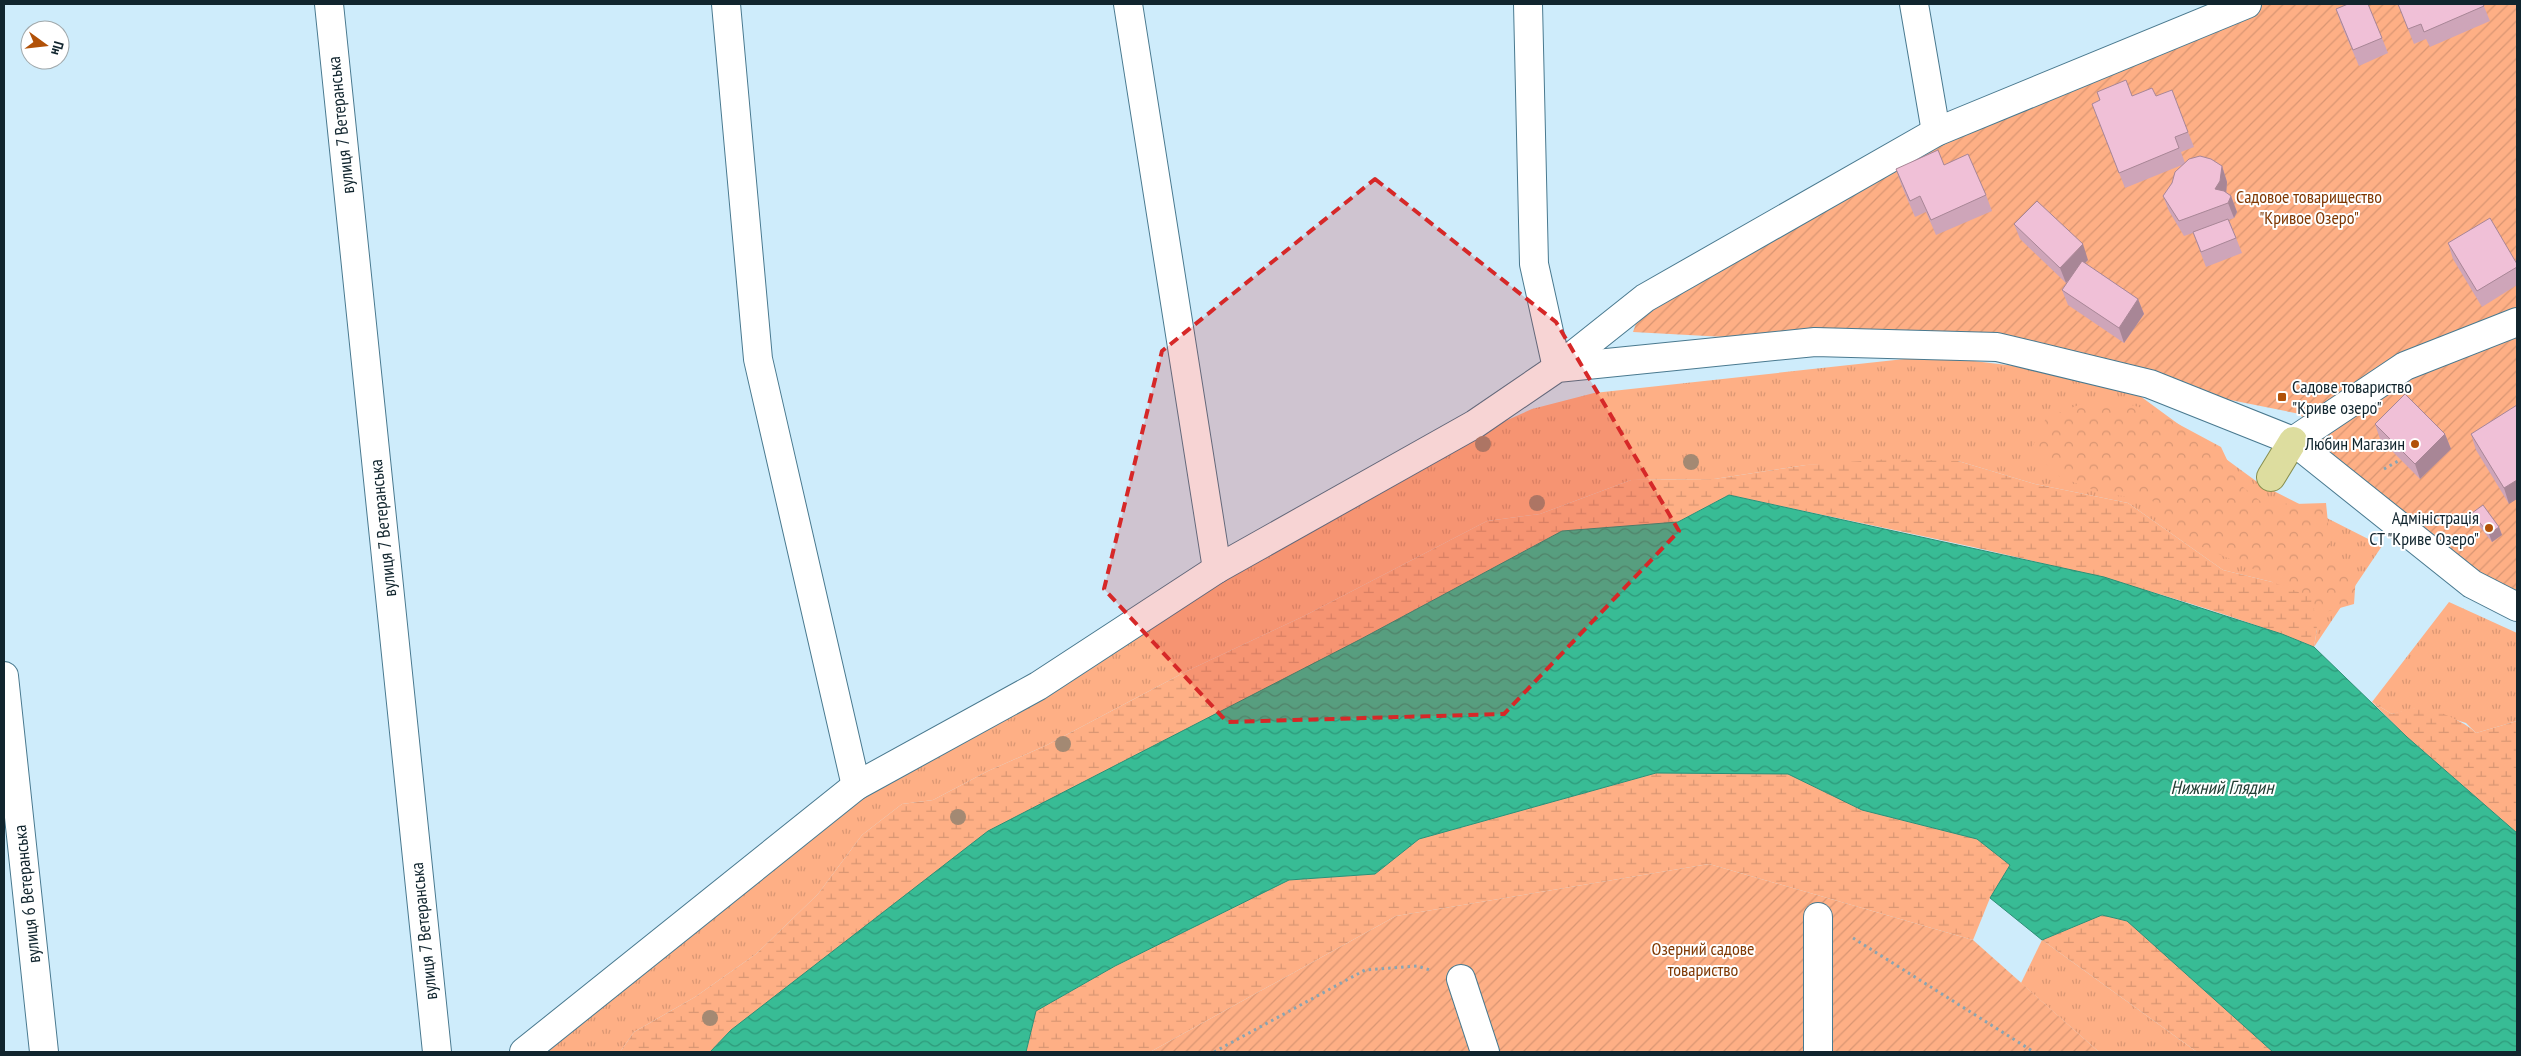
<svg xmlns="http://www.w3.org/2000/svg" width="2521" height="1056" viewBox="0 0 2521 1056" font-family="'PT Sans Narrow',sans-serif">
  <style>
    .grass { fill: url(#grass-tufts) }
    .forest { fill: url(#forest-crowns) }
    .wetland { fill: url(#wetland-marsh) }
    .garden { fill: url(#garden-furrows) }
    .water { fill: url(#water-waves); stroke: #2c8f76 }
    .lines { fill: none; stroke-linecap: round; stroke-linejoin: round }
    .minor-casing { stroke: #49798f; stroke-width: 30 }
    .major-casing { stroke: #878e4e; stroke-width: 30 }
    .path { stroke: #8aa4b1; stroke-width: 3; stroke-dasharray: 2.5 4; stroke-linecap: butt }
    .minor { stroke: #fff; stroke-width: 28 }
    .major { stroke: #dddd9f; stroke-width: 28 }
    .tree { fill: #a38973 }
    .wall { fill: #cea5b9 }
    .shaded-wall { fill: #a88696 }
    .building { fill: #f0c0d7; stroke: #a88696 }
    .marked { fill: #d62828; fill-opacity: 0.2; stroke: #d62828; stroke-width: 4; stroke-dasharray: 10 6; stroke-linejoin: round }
    .poi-dot { fill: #b15108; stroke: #fff; stroke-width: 2 }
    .labels { text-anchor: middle; stroke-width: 4; stroke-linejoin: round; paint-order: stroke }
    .street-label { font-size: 18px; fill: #11252e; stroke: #fff }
    .park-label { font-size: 18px; fill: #7f3803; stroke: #fff }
    .poi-label { font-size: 18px; fill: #11252e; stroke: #fff; text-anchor: end }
    .water-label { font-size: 19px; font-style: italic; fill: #223d33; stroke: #fff }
  </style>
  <defs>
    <pattern id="grass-tufts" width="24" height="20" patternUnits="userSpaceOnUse" patternTransform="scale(1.25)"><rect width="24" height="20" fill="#feaf85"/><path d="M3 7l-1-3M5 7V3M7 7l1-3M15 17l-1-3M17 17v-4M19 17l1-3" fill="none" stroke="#d99673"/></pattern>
    <pattern id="forest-crowns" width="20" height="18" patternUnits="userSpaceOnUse" patternTransform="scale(1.25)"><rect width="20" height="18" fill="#feaf85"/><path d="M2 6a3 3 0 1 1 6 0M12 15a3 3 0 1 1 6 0" fill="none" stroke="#d99673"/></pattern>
    <pattern id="wetland-marsh" width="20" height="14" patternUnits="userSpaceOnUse" patternTransform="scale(1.25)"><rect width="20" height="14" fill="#feaf85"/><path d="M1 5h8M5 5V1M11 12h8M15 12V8" fill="none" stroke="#d99673"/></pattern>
    <pattern id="garden-furrows" width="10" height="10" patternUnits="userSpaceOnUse" patternTransform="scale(1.25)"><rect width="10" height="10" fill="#feaf85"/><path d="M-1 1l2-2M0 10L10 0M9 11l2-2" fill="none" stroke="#d99673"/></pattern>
    <pattern id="water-waves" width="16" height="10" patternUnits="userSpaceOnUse" patternTransform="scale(1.25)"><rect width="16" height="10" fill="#38bc95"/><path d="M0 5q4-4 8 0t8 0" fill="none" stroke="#2e997a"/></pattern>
  </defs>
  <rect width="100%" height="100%" fill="#ceecfb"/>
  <g class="grass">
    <polygon points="1932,356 2032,368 2136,393 2260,484 2382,546 2314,647 2317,629 2272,582 2223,570 2128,503 2035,484 1958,461 1806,465 1714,479 1631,480 1540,514 1487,521 1304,616 1187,671 1047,745 988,771 933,800 902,804 862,835 818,894 756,954 695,997 634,1032 620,1052 538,1052 757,860 1411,463 1532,409 1594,393"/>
    <polygon points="2449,602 2517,633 2517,721 2476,733 2466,723 2417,708 2392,714 2372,702"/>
    <polygon points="2042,940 2197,1052 2099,1052 2021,983"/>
  </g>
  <polygon class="forest" points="2120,402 2154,411 2221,447 2238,483 2265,505 2326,503 2331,553 2356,575 2354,604 2322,613 2289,594 2272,577 2202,547 2170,525 2151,499 2104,494 2060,477 2031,450 2046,418 2081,404"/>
  <g class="wetland">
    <path d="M1890 459 1958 461 2035 484 2128 503 2223 570 2272 582 2312 597 2317 629 2314 647C2127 572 1925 538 1729 495L1678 522 1562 531 1361 639 731 1030 710 1052H620L634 1032 695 997 756 954 818 894 862 835 902 804 933 800 988 771 1047 745 1187 671 1304 616 1487 521 1540 514 1631 480 1714 479 1806 465Z"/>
    <path d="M2372 702 2392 714C2399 712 2407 709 2415 708 2432 706 2465 722 2476 733L2517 721V833L2407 737Z"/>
    <polygon points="1656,773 1788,774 1862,810 1977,839 2010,865 1990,898 1973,940 1709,864 1396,916 1150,1052 1026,1052 1036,1011 1115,966 1289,880 1375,874 1419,839"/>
    <polygon points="2102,915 2127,921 2273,1052 2197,1052 2042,940"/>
  </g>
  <g class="garden">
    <polygon points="2247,4 2517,4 2517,607 2355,491 2300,414 2150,384 1997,347 1815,342 1633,332 1645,298 1825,195"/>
    <polygon points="1709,864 1973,940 2099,1052 1150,1052 1396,916"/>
  </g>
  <polygon class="water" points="1729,495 2104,577 2282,634 2314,647 2407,737 2517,833 2517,1052 2273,1052 2127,921 2102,915 2042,940 1990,898 2010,865 1977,839 1862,810 1788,774 1656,773 1419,839 1375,874 1289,880 1115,966 1036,1011 1026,1052 710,1052 731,1030 988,831 1361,639 1562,531 1678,522"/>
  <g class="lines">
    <g class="minor-casing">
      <g id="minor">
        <polyline points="329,4 437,1052"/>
        <polyline points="726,4 758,359 856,786"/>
        <polyline points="1128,4 1217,569"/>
        <polyline points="1528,4 1534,264 1557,368 1645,298 1936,132 2247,4"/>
        <polyline points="1914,4 1936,132"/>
        <polyline points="2293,441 2405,366 2517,322"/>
        <polyline points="4,676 44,1052"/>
        <polyline points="1461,979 1485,1052"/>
        <polyline points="524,1052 856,786 1038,686 1217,569 1475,424 1557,368 1815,342 1997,347 2150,384 2293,441 2472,584 2517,607"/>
        <polyline points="1818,1052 1818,917"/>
      </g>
    </g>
    <g class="major-casing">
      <polyline id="major" points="2271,477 2293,441"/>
    </g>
    <g class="path">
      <polyline points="2384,469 2400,460"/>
      <polyline points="1853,938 2034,1052"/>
      <polyline points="1214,1052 1365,970 1417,966 1430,970"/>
    </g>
    <use href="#minor" class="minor"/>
    <use href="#major" class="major"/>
  </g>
  <g class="tree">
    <circle cx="1483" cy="444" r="8"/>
    <circle cx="1691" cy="462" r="8"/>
    <circle cx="1537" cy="503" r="8"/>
    <circle cx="1063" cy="744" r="8"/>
    <circle cx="958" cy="817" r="8"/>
    <circle cx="710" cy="1018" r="8"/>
  </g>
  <g class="wall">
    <polygon points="2398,4 2483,4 2490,21 2430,47 2426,39 2414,44"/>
    <polygon points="2336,9 2382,38 2388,53 2359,66 2341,24"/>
    <polygon points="2097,92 2132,96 2156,96 2188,132 2194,147 2181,152 2185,163 2222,166 2227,182 2226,192 2231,196 2237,212 2234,218 2229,220 2242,253 2206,267 2193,233 2184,236 2169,211 2163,196 2172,183 2182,165 2125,188 2092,104 2100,100"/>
    <polygon points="1944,165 1986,195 1992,211 1936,235 1926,212 1915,217 1901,184 1896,169"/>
    <polygon points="2014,224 2088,260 2085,263 2138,299 2144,314 2124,343 2068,305 2062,290 2070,279 2066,283 2020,239"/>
    <polygon points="2448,243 2517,264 2517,285 2482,307 2453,259"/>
    <polygon points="2517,405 2509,504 2476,450 2471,434"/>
    <polygon points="2375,424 2445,434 2451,449 2420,479 2380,439"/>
    <polygon points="2472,513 2499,527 2502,535 2492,542 2475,521"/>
  </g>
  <g class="shaded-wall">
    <polygon points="2222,166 2227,182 2226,196 2215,189"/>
    <polygon points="2231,196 2237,212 2234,218 2228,203"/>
    <polygon points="2083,244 2088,260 2066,283 2060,268"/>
    <polygon points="2138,299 2144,314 2124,343 2119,328"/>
    <polygon points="2445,434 2451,449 2420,479 2415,464"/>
    <polygon points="2517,480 2517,499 2509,504 2504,488"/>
    <polygon points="2499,527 2502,535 2492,542 2489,534"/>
  </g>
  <g class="building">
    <polygon points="2348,4 2368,4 2382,38 2353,50 2336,9"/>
    <polygon points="2398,4 2483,4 2484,6 2424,32 2421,24 2408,29"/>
    <polygon points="2126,80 2132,96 2152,88 2156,96 2172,90 2188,132 2175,137 2179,148 2119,173 2092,104 2100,100 2097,92"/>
    <polygon points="1938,150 1944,165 1968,154 1986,195 1931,220 1920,196 1910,201 1896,169"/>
    <polygon points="2200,156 2211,159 2222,166 2220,181 2215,189 2224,191 2231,196 2228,203 2179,221 2163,196 2172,183 2175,172 2189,159"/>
    <polygon points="2037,201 2083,244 2060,268 2014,224"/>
    <polygon points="2490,218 2517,264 2517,267 2477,291 2448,243"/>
    <polygon points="2228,219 2236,238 2201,252 2193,232"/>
    <polygon points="2082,261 2138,299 2119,328 2062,290"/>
    <polygon points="2405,394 2445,434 2415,464 2375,424"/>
    <polygon points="2517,405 2517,480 2504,488 2471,434"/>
    <polygon points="2483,505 2499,527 2489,534 2472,513"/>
  </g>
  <path class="marked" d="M1375 179 1556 322 1679 531 1504 714 1227 722 1104 589 1162 351Z"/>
  <g class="poi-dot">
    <rect x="2277" y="392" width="10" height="10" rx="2.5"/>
    <circle cx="2415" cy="444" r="5"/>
    <circle cx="2489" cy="528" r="5"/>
  </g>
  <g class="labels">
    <g class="street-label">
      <text transform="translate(341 125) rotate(-96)" y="6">вулиця 7 Ветеранська</text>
      <text transform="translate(383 528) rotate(-96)" y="6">вулиця 7 Ветеранська</text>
      <text transform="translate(27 894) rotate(-96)" y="6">вулиця 6 Ветеранська</text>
      <text transform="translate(424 931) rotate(-96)" y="6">вулиця 7 Ветеранська</text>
    </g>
    <g class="park-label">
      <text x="2309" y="203">Садовое товарищество<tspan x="2309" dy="21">"Кривое Озеро"</tspan></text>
      <text x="1703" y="955">Озерний садове<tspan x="1703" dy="21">товариство</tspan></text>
    </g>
    <g class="poi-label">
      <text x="2292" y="393" text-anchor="start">Садове товариство<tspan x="2292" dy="21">"Криве озеро"</tspan></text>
      <text x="2405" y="450">Любин Магазин</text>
      <text x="2479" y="524">Адміністрація<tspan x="2479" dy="21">СТ "Криве Озеро"</tspan></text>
    </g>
    <g class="water-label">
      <text x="2222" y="794">Нижний Глядин</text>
    </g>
  </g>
  <rect width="2521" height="1056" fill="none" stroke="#11252e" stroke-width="10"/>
  <g transform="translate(45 45) rotate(105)"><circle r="24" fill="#ffffff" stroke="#a0a8ab"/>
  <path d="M0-4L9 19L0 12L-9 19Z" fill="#b15108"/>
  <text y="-8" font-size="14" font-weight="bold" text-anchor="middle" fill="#11252e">Пн</text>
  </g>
</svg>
